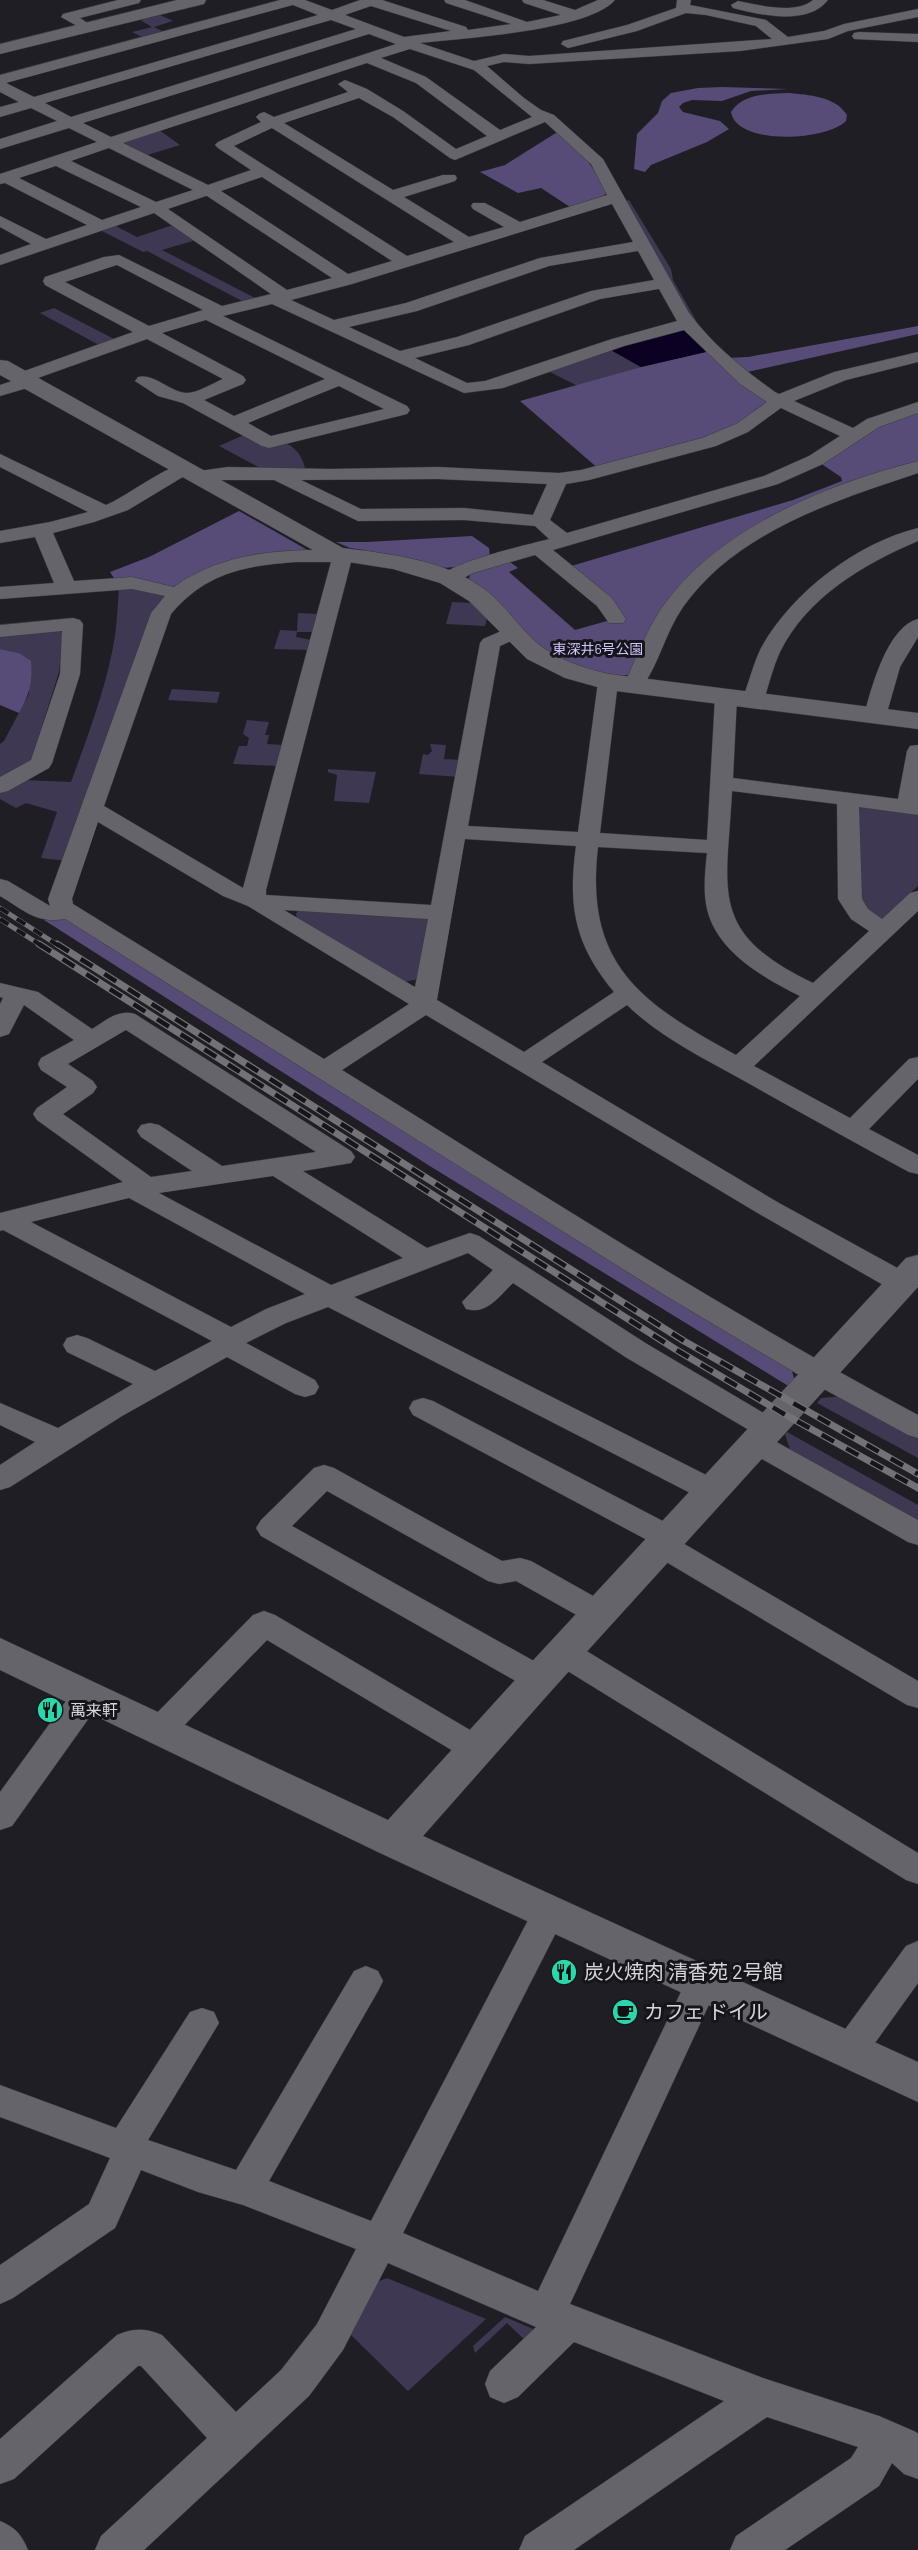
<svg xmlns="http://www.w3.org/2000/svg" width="918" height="2550" viewBox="0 0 918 2550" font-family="Barlow,'Noto Sans JP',sans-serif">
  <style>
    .green { fill: #3e3852 }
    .forest { fill: #574c77 }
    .water { fill: #0c0122 }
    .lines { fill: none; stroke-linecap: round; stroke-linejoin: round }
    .street-casing { stroke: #3a393e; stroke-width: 1 }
    .secondary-casing { stroke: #3a393e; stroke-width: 1 }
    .street { fill: #65646a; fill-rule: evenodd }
    .secondary { fill: #65646a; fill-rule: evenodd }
    .rail-far1-casing { stroke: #737277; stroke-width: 5 }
    .rail-casing { stroke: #737277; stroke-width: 7 }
    .rail-far1 { stroke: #16151a; stroke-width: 4; stroke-dasharray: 10; stroke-linecap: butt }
    .rail { stroke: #16151a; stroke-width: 4.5; stroke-dasharray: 14; stroke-linecap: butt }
    .labels { text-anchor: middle; stroke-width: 6; stroke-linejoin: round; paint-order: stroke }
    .far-park-label { font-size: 14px; fill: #d1c4fe; stroke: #16151a }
    .poi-label { font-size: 16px; fill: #d7d6da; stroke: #16151a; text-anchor: start }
    .near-poi-label { font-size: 20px; fill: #d7d6da; stroke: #16151a; text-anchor: start }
  </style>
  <rect width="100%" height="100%" fill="#1f1e24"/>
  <g class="green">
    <polygon points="160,15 173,21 154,27 166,33 144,38 132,32 152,27 140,20"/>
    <polygon points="159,130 180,145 144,156 121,145 122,142"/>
    <polygon points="629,200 671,269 673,280 706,338 692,321 626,201"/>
    <polygon points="114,225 137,237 173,225 196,240 162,250 255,298 242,301 147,251 143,252 100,230"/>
    <polygon points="54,308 114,339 99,345 40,313"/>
    <polygon points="609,349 641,367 578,386 548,371"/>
    <path d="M244 435C274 440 299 437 306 472L264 470 219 446Z"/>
    <path d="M119 586 168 594 67 861 41 858 57 812 26 803 16 808 0 799V793L23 780 71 782C88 735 107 686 115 636 117 620 118 603 119 586Z"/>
    <polygon points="452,602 473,603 487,618 485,626 446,624"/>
    <polygon points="298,613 319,614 314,632 297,632 296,637 312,640 309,650 274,649 280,630 297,631"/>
    <polygon points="58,630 63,633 59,672 31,761 0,778 0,744 4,741 29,694 19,653 0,649 0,636"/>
    <polygon points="172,689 220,692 217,703 168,700"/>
    <polygon points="247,720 269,722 265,735 269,735 267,744 284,745 278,766 233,764 239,746 247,746 249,738 243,734"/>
    <polygon points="430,744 446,745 444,759 462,760 459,777 419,774 423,754 428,755 432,751"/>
    <polygon points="328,769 376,772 369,803 334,801 337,775 328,772"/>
    <polygon points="862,805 918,812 918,886 883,918 874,918 858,905 854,808"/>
    <polygon points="300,907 428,916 434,920 424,978 404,982 297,919 296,914"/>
    <polygon points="843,1396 918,1437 918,1458 817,1403 821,1398"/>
    <polygon points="787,1432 918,1505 918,1525 791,1453 785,1434"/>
    <polygon points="387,2278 486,2319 408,2391 349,2333 374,2283"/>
    <polygon points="505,2317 533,2329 533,2340 529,2344 507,2323 475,2353 473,2346"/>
  </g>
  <g class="forest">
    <polygon points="722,87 788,89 751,91 722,101 692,100 683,103 679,107 683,112 720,121 729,129 707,142 651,165 645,172 634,169 637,134 658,113 662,101 671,93 698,88"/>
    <path d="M788 93C809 95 835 96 847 115L846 121C826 141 737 146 731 112 743 93 769 94 788 93Z"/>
    <polygon points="559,131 588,161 608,192 603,196 570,207 541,188 518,193 480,172 505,165"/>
    <polygon points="918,326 918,334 743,373 727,358 748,357"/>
    <polygon points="709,351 772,401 728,430 600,470 520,401 641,367"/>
    <path d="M918 411V463L851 485 711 560 633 674C613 680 563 664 546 652 518 631 493 603 468 580L471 573 510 562 518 568 509 572 575 630 621 617 568 567 793 500 842 481 841 477 820 463 879 425Z"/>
    <polygon points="239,511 311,552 293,552 177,587 114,578 110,572 149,557"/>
    <polygon points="472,536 489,548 490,558 457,567 441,568 364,553 364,550 350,548 336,542 367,542"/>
    <path d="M0 649 19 653 31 661C33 682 29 695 19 713L0 705Z"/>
    <polygon points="64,917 791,1367 795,1382 790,1387 433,1168 44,920"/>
  </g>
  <polygon class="water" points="678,329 685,330 706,352 641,367 609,349"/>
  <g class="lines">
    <g class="street-casing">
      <g id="street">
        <polygon points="118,0 141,0 139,3 80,18 95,28 88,32 61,17 63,14"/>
        <path d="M280 0H305L332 10 360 0H382L466 27 468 30 511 24 446 3 444 0H465L527 22 561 15 524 3 522 0H543L575 10 598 0H615C588 31 463 38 420 43L474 61 504 54 529 56 772 39 756 26 706 15 686 13 637 31 568 48 561 44 563 41 627 25 676 8 677 0H691L690 5 766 20 788 37 824 31 844 24 918 9V17L848 31 828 39 740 51 529 64 504 62 487 66 524 98 541 110 554 115 603 159 689 313C712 344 744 370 775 392L779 394 834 372 918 352V362L846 380 794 401 853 428 867 419 918 402V413L879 427 823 464 778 484 553 550 612 598 626 619 623 623H609L597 606 535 555 473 573 456 582H442L439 578C450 562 527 545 549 539L535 526 464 520 358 521 274 480H191L189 476 191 472 128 510 94 522 53 533 74 581 132 577 174 587C214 558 262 551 310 550 324 550 339 549 352 552L355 556 351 562 266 890V895L431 905 480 643 483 639 506 629H520L523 633 520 637 500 646 468 826 578 832 598 682 601 678 608 676 615 678 618 682 600 833 707 840 715 697 719 693 726 691 733 693 737 697 733 778 898 799 907 751 910 746 918 745V815L859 807 862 899 868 909 882 919 910 893 918 891V911L754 1066 850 1118 909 1059 918 1057V1079L869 1129 918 1155V1174L909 1172C852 1141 796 1110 739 1078 701 1057 659 1036 627 1005L542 1062 779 1203 912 1276 916 1283 912 1290 902 1292 892 1290 761 1215 426 1015 342 1070C532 1188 721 1309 918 1415V1438L908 1435 809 1381 666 1296 65 919C36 924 24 910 0 896V879L8 881 50 906 48 899 151 613 165 596 132 589 0 599V587L54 583 35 537 0 543V531L50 522 88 512 0 467V454L106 505C127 497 173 459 192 464L194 468 192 472 228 467 331 469 438 467 559 473 581 470 702 438 736 424 767 402 740 384 684 330 624 346 503 388 464 393 272 304 223 316 407 406 410 410 407 414 269 448 262 446 183 403 158 396 135 381 138 377C155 373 169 392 187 393 197 393 213 383 223 379L147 339 35 379 37 382 34 386 0 396V385L15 380 13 378 16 374 133 332 45 285 43 281 45 277 104 257 119 255 222 306 271 294 154 213 0 265V255L31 244 0 227V216L46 239 87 225 5 183 0 184V174L97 142 69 128 0 149V139L57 121 31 108 0 117V107L19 102 0 92V75ZM293 5 318 15 34 97 6 83ZM371 6 451 31 404 37 345 15ZM331 20 356 29 71 117 45 103ZM369 34 396 44 111 137 83 123ZM410 49 474 70 532 117 500 130 426 77 381 58ZM367 63 416 83 487 136 456 149 403 111 367 89 345 80 338 84 348 92 274 117 264 112 259 114 256 117 261 122 218 142 215 145 218 148 251 170 208 185 123 143ZM359 98 393 117 450 158 455 160 545 122 591 164 607 195 520 222 485 203H473L471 206 473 209 504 227 469 237 404 197 455 181 457 178 455 175H443L393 190 284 123ZM272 128 454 242 407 256 234 146ZM109 148 193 190 156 202 71 161ZM56 166 141 207 102 220 19 178ZM262 177 392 261 348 274 221 191ZM206 196H207L332 278 287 290 168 209ZM612 204 633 242 540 258 406 303 334 320 291 300 352 284ZM638 251 654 280 591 291 457 337 400 351 349 327 417 311 549 266ZM117 265 203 310 149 326 65 282ZM659 289 677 321 612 339 485 381 467 383 415 358 469 345 600 299ZM206 320 325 379 234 416 204 400 243 384 246 380 243 376 162 333ZM339 386 384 409 271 436 248 423ZM781 408 840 436 809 456 764 476 567 533 550 520 566 484 589 480 716 446 748 432ZM438 479 547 484 533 515 464 508 361 509 301 480ZM295 562H331L243 888 104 806 171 614C206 573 243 566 295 562ZM732 791 837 804 838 899 851 919 869 931 813 983C707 932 727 892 732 791ZM98 822 223 896 248 906 409 1004 324 1059 73 904 72 899ZM465 839 576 846C568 906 574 944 614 992L524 1052 437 1000ZM598 847 707 853C705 872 703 891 707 909 717 952 764 978 800 996L736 1055C641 1003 584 965 598 847ZM284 910 428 919 415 987Z"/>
        <path d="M813 0H828C808 26 760 15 733 8L731 5 738 1C759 5 795 15 813 0Z"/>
        <polygon points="859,32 918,34 918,42 854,39 852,36 854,33"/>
        <path d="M918 461V473C834 501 736 532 683 607 665 633 659 664 641 689L634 691 627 689 624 685C638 654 650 620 673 593 731 523 832 483 918 461Z"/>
        <path d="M918 528V541C864 564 807 597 780 652 773 667 769 684 764 700L760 704 753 706 746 704 742 700C749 683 753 664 761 648 791 593 857 543 918 528Z"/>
        <polygon points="73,618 80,620 83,624 80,674 52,763 49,768 8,791 0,793 0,777 31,760 60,674 62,631 0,637 0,625"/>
        <path d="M918 619V637L900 667 886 716 883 721 875 722 867 721 864 716C871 689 887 627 918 619Z"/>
        <path d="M0 983 38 992 92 1029C105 1021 118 1009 135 1014L351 1151 355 1157 351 1163 303 1171 427 1248 470 1233 479 1236 647 1344 779 1422 783 1429 779 1436 771 1439 918 1520V1545L908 1542 746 1450 742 1443 746 1436 754 1433 627 1358 513 1283C499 1296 487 1315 466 1309L462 1302 493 1270 468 1253 354 1297 722 1483 727 1491 722 1499 712 1502 702 1499 328 1307 286 1323 246 1343 315 1380 319 1387 315 1394 305 1397 295 1394 227 1357 122 1416 10 1487 0 1490V1465L35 1442 0 1425V1403L58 1428 133 1384 67 1352 63 1345 67 1338 77 1335 87 1338 155 1371 212 1341 3 1230 0 1231V1213L123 1182 37 1120 33 1114 37 1108 67 1087 41 1070 38 1064 41 1058 74 1040 24 1005 9 1034 0 1037V1004L3 998 0 997ZM126 1030 316 1152 222 1166 159 1125 150 1123 141 1125 137 1131 141 1137 192 1171 151 1177 63 1114 93 1093 97 1087 93 1081 68 1064ZM273 1176 403 1258 331 1285 159 1193ZM129 1198 305 1294 266 1309 231 1327 31 1222Z"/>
        <polygon points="423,1398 433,1401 680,1530 684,1538 681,1542 918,1681 918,1708 907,1705 651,1553 647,1545 649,1541 413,1415 409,1408 413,1401"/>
        <polygon points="324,1465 334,1468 502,1561 520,1558 531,1561 611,1606 615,1614 611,1622 600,1626 589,1622 516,1581 499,1584 488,1581 327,1491 292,1526 550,1670 555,1679 550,1688 539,1691 528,1688 261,1536 256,1528 261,1520 314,1468"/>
        <polygon points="264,1611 275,1615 487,1740 492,1749 487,1758 476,1762 465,1758 267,1640 171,1739 160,1743 149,1739 144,1730 149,1721 253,1615"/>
        <polygon points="564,1641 575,1644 918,1853 918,1884 906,1880 553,1662 549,1653 553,1644"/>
        <polygon points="88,1683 99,1686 104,1695 99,1704 12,1826 0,1830 0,1792 77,1686"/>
        <path d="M549 1899 561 1903 566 1913 403 2233 538 2291 690 1973 702 1968 714 1973 719 1983 570 2304 763 2378 879 2416 916 2432 918 2434V2479L904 2474 892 2463 879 2486 785 2550H730L736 2536 851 2458 858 2447 767 2417 574 2550H519L525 2536 724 2401 574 2342 518 2397 504 2403 490 2397 485 2384 490 2371 536 2327 388 2263 343 2350 309 2396 144 2550H95L101 2536 207 2438 141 2366H138L14 2479 0 2484V2439L117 2335C133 2328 146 2328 162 2335L236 2412 281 2370 317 2324 356 2249 243 2205 198 2192 141 2170 115 2228 13 2298 0 2304V2265L89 2204 110 2158 0 2117V2085L116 2128 190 2012 202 2008 214 2012 219 2023 148 2140 236 2170 354 1971 366 1966 378 1971 383 1981 378 1991 269 2181 371 2221 537 1903Z"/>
        <polygon points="918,1941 918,1983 862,2061 850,2065 838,2061 833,2050 838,2039 906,1946"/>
        <path d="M0 2521C16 2528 21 2534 28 2550H0Z"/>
      </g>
    </g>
    <g class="secondary-casing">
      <g id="secondary">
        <polygon points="177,0 206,0 204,4 0,54 0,44"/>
        <path d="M0 360 8 361 343 548C391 554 447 560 487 591 508 608 523 634 545 649 564 662 587 669 609 674L918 713V729L608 690 565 678 527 659 469 601 440 583 393 569 329 559 0 375Z"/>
        <polygon points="918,1255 918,1287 552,1690 423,1836 918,2062 918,2102 380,1853 0,1670 0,1638 388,1820 526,1668 906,1258"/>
      </g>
    </g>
    <use href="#street" class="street"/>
    <use href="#secondary" class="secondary"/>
    <g class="rail-far1-casing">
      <g id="rail-far1">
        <polyline points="0,908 59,946"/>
        <polyline points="0,919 42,946"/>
      </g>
    </g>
    <g class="rail-casing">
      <g id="rail">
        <polyline points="39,944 675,1349 784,1414 918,1488"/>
        <polyline points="57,944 684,1341 918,1474"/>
      </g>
    </g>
    <use href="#rail-far1" class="rail-far1"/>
    <use href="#rail" class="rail"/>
  </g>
  <defs>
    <g id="restaurant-disc" transform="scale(1.35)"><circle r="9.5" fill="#2dd5ab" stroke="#16151a"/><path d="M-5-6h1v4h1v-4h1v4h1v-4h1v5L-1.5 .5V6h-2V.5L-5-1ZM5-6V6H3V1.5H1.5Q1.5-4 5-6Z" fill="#111"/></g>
    <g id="cafe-disc" transform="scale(1.35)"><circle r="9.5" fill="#2dd5ab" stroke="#16151a"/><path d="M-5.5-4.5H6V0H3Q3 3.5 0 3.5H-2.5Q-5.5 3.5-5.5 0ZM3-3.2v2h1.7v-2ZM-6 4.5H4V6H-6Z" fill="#111"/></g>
  </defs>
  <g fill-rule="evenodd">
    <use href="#restaurant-disc" x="50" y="1710"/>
    <use href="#restaurant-disc" x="564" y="1972"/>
    <use href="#cafe-disc" x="625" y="2012"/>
  </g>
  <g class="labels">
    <g class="far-park-label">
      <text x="598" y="654">東深井6号公園</text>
    </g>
    <g class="poi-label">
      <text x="70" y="1716">萬来軒</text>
    </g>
    <g class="near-poi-label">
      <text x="584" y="1979">炭火焼肉 清香苑 2号館</text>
      <text x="644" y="2019">カフェ ドイル</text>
    </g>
  </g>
</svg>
